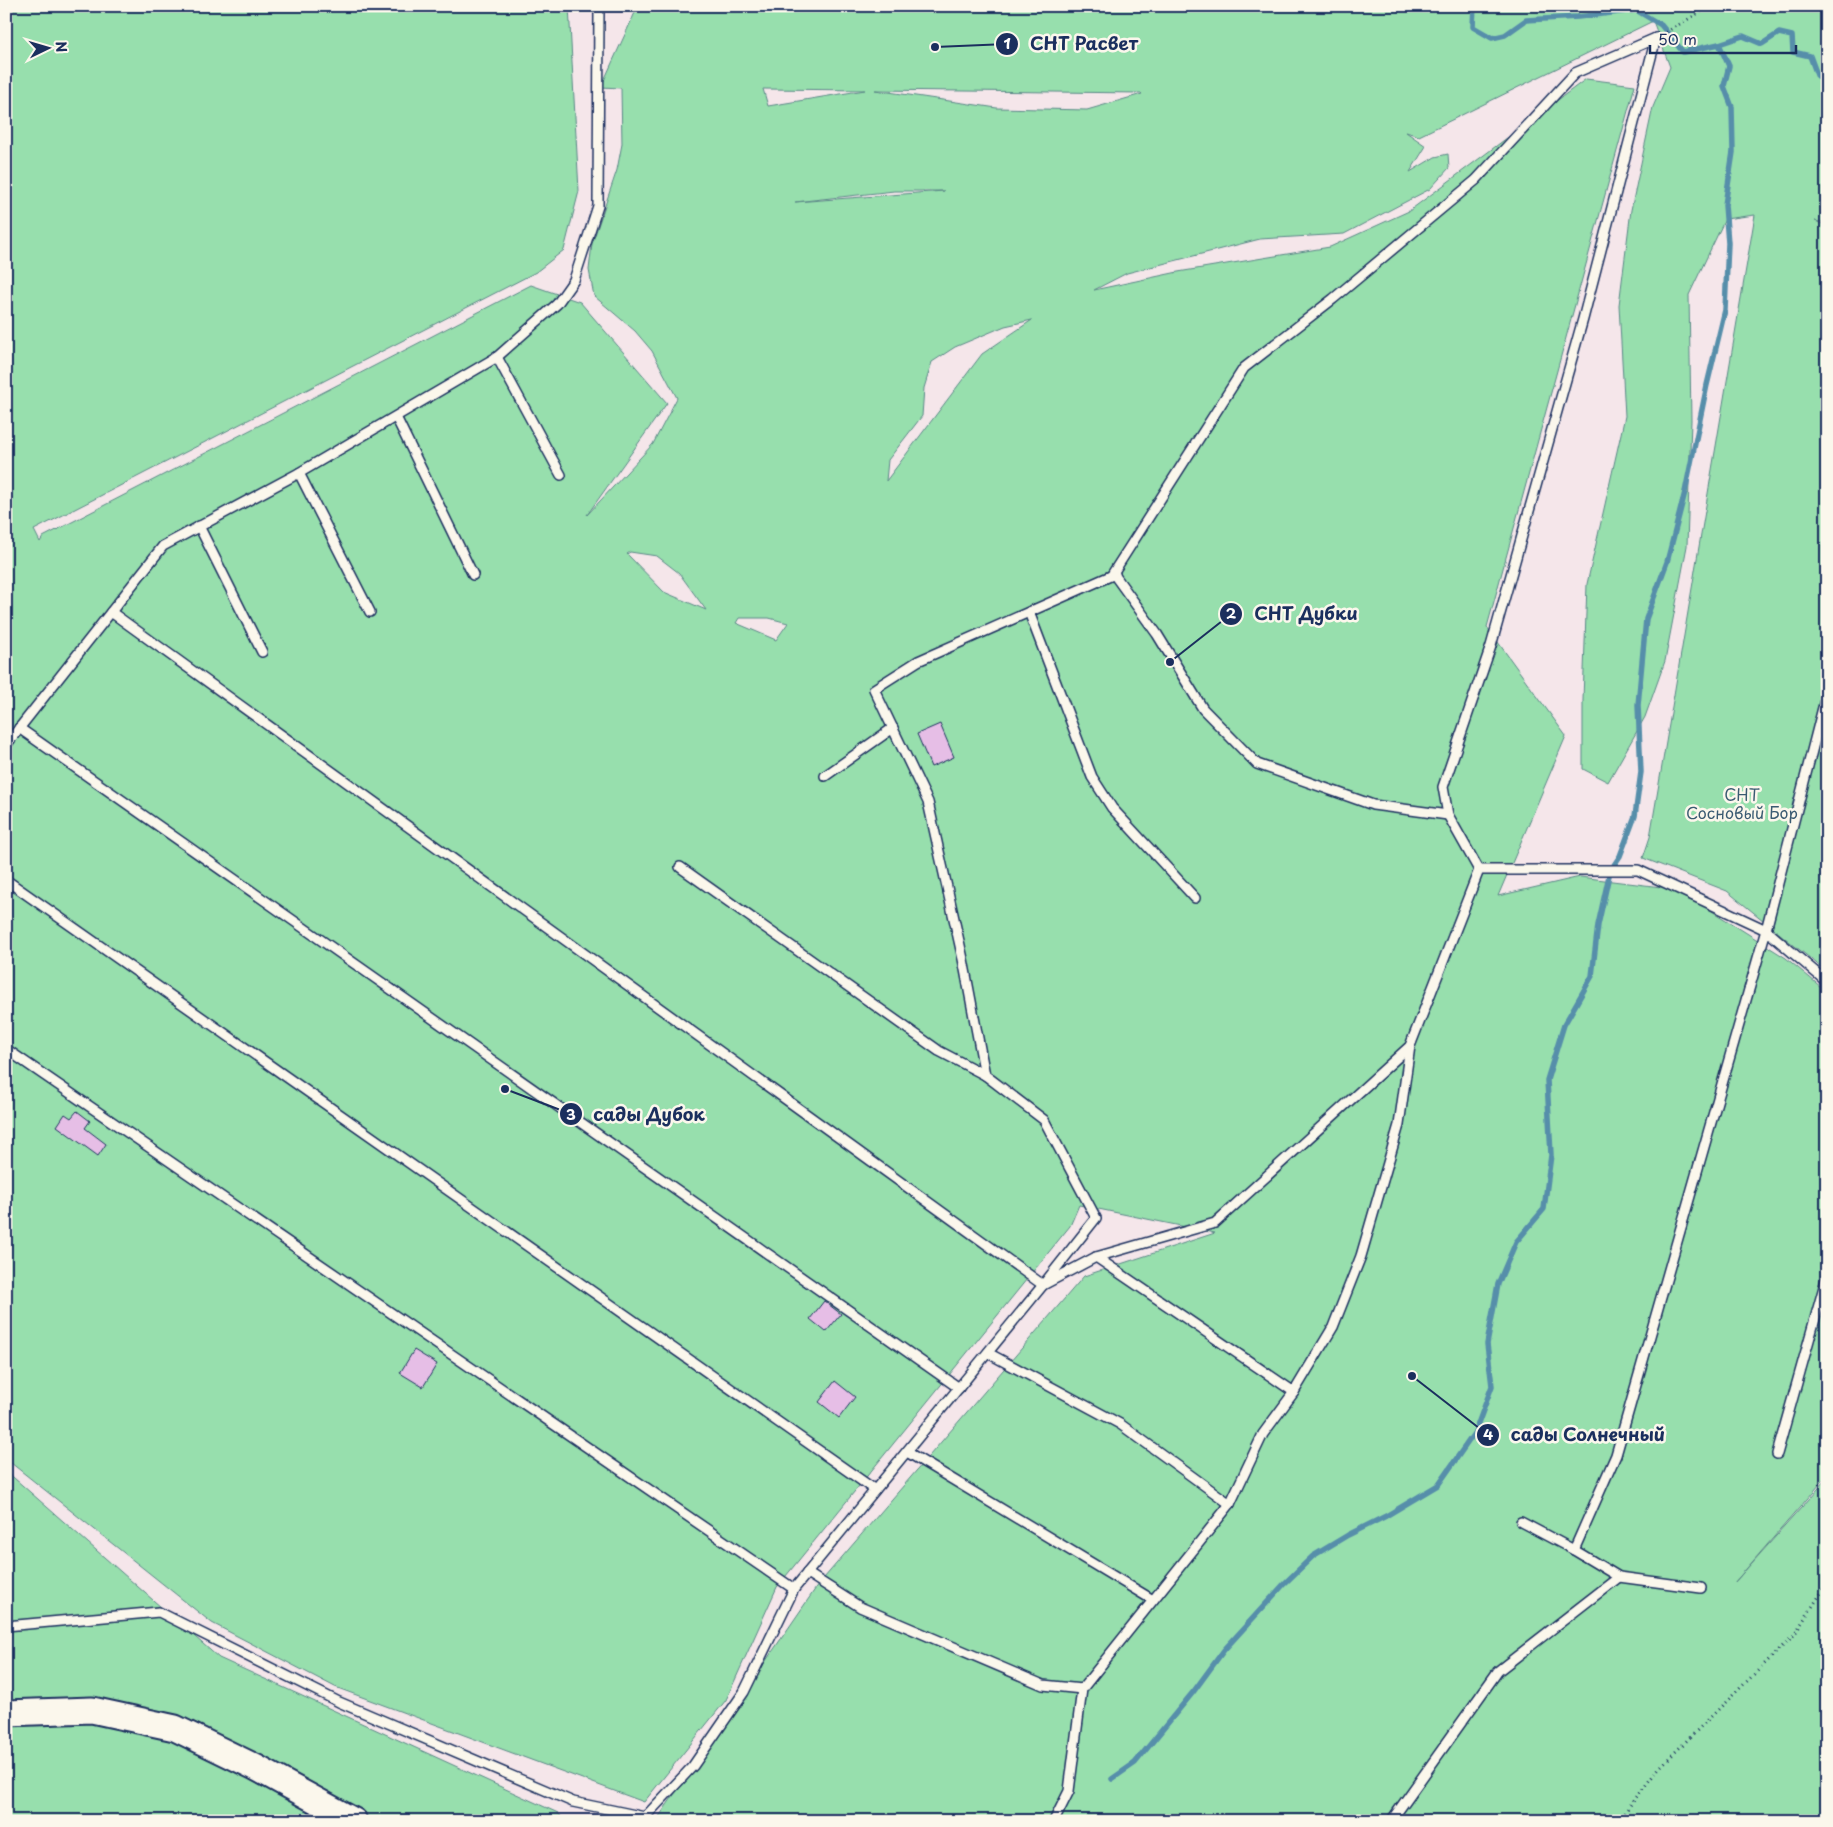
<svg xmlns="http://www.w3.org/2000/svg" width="1833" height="1827" viewBox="0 0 1833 1827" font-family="'Playpen Sans',sans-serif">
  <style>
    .green { fill: #97dfad; stroke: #598786; fill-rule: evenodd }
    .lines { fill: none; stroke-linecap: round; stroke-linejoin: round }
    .stream { stroke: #568eaa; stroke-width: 5.5 }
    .building { fill: #e6bee6; stroke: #1b2f5e }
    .lane-casing { stroke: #1b2f5e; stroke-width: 12 }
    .secondary-casing { stroke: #1b2f5e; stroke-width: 29 }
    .path { stroke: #1b2f5e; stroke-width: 3; stroke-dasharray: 1 4; stroke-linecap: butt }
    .lane { stroke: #fbf7ec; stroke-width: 9 }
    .secondary { stroke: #fbf7ec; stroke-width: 25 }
    .labels { text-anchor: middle; stroke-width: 5; stroke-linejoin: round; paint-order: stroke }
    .park-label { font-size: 16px; fill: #3a5b72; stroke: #fbf7ec }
    .leader { fill: none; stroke: #1b2f5e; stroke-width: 2 }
    .callout-dot { fill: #1b2f5e; stroke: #fbf7ec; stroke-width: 2 }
    .mark-label { font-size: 15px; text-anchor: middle; font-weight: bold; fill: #fff }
    .callout-label { font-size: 18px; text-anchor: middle; font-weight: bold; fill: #1b2f5e; stroke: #fbf7ec; stroke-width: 5; stroke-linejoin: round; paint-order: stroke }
  </style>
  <rect width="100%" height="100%" fill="#f5e6ea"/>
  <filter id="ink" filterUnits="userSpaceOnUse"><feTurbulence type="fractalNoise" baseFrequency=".02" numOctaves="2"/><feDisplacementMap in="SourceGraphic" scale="10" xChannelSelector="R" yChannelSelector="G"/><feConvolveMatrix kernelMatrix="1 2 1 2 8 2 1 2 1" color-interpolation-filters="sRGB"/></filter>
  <g filter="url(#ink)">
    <g class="green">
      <path d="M6 6H569L579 191 564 250 536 272 34 530 40 542 43 537 531 285 580 302 667 403 587 515 653 444 677 398 652 351 635 331 594 296 589 270 592 244 617 170 622 144 621 88 601 87 638 6H1827V223L1815 221 1827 226V972L1727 891 1643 858 1650 837 1755 215 1725 219 1689 295 1691 420 1687 546 1665 661 1645 717 1608 782 1583 769V700L1587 584 1625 416 1619 305 1631 210 1653 107 1670 67 1653 21 1419 136 1406 132 1426 146 1410 172 1435 157 1448 154 1449 168 1430 189 1344 234 1260 239 1127 273 1094 290 1178 272 1330 247 1409 211 1586 79 1635 85 1487 627 1566 736 1498 896 1580 877 1677 889 1786 958 1827 992V1476L1734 1583 1827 1479V1821H656L818 1585 1084 1276 1215 1233 1079 1205 1070 1226 777 1587 726 1700 644 1802 335 1687 212 1623 6 1459ZM763 89H764L865 90 768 106ZM875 90 1141 93 1142 94 1087 110 997 108ZM894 191H944L795 202ZM1032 320 982 354 886 481 888 460 922 416 924 388 932 362 955 347 1005 326ZM630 552 657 556 679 573 706 610 664 592 627 554ZM739 618H769L788 623 776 640 736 623Z"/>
      <polygon points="6,1471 219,1658 558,1813 565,1821 6,1821"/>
    </g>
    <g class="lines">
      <g class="stream">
        <polyline points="1474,6 1473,27 1492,38 1505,35 1526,20 1578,17 1636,10 1661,25 1683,52 1719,44 1743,36 1762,44 1779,33 1792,36 1793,52 1810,56 1817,75 1827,83"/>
        <polyline points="1112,1779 1135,1763 1194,1691 1224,1650 1284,1584 1313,1556 1348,1535 1386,1516 1438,1485 1475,1432 1492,1386 1487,1344 1498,1284 1516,1242 1544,1209 1551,1155 1547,1080 1564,1025 1592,976 1598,925 1610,871 1620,856 1635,816 1641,772 1638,705 1646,619 1667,562 1685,492 1707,385 1725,310 1728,243 1725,205 1733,152 1732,107 1724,86 1729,66 1719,44"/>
      </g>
    </g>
    <g class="building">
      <polygon points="940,724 954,757 931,767 917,734"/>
      <polygon points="77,1111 90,1121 85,1128 106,1144 98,1156 57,1126 65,1114 71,1118"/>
      <polygon points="824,1301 841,1314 826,1332 810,1319"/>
      <polygon points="414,1350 437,1364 423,1387 400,1373"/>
      <polygon points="835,1381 855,1397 839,1418 819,1402"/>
    </g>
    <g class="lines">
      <g class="lane-casing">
        <g id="lane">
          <polyline points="497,357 561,475"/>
          <polyline points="396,417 473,575"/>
          <polyline points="299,473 370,612"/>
          <polyline points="199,526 262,652"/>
          <polyline points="111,612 1043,1285 1096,1218 1044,1120 985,1075 963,959 928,802 874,689 918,661 1115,574"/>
          <polyline points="1029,612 1092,777 1112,808 1195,898"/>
          <polyline points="19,728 959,1388"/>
          <polyline points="6,745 163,546 299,473 497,357 557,304 574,280 598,206 599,6"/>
          <polyline points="825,776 893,728"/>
          <polyline points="1448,815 1373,805 1257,764 1203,709 1157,634 1113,573 1244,368 1333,299 1476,180 1575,73 1656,38"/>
          <polyline points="680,867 939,1051 985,1075"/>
          <polyline points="1479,870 1448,815 1443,787 1491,646 1583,319 1656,38"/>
          <polyline points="6,880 875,1490"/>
          <polyline points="6,1049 794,1589"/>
          <polyline points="1096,1257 1294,1392"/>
          <polyline points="988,1353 1120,1424 1230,1504"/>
          <polyline points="907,1452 1153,1600"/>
          <polyline points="1777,1454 1827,1276"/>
          <polyline points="1521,1522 1574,1550 1619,1577 1701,1588"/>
          <polyline points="1574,1550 1616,1455 1766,930 1827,692"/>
          <polyline points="807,1573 860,1607 1043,1685 1082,1689"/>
          <polyline points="6,1626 159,1612 339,1702 573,1802 645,1817 693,1766 744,1692 794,1589 1043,1285 1096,1257 1215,1223 1410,1046 1479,870 1638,870 1766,930 1827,982"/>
          <polyline points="1054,1821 1069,1791 1082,1689 1230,1504 1263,1434 1294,1392 1333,1327 1361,1256 1399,1125 1410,1046"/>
          <polyline points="1391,1821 1498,1671 1619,1577"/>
        </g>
      </g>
      <g class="secondary-casing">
        <polyline id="secondary" points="6,1713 92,1710 175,1728 255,1767 354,1821"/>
      </g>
      <g class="path">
        <polyline points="1666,32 1711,6"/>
        <polyline points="1618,1821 1659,1768 1794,1635 1827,1584"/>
      </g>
      <use href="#lane" class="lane"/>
      <use href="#secondary" class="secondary"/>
    </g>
  </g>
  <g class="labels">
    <g class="park-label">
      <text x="1742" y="801">СНТ<tspan x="1742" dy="18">Сосновый Бор</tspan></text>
    </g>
  </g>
  <path class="leader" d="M935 47L1007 44M1170 662L1231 614M505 1089L571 1114M1412 1376L1488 1435"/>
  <g class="callout-dot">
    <circle cx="935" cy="47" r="5"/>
    <circle cx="1170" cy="662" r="5"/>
    <circle cx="505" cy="1089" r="5"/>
    <circle cx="1412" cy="1376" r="5"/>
    <circle cx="1007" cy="44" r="12"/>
    <circle cx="1231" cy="614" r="12"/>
    <circle cx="571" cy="1114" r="12"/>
    <circle cx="1488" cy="1435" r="12"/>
  </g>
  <g class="mark-label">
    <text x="1007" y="49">1</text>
    <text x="1231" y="619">2</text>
    <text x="571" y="1120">3</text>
    <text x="1488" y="1440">4</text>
  </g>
  <g class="callout-label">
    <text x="1084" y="50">СНТ Расвет</text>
    <text x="1306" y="620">СНТ Дубки</text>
    <text x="649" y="1121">сады Дубок</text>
    <text x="1588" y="1441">сады Солнечный</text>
  </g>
  <rect width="1833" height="1827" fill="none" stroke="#fbf7ec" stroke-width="25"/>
  <rect x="12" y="12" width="1808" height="1802" fill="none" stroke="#1b2f5e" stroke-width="2" filter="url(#ink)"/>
  <g transform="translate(48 48) rotate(85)" stroke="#fbf7ec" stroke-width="4" paint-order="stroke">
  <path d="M0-4L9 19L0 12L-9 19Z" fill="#1b2f5e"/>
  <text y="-8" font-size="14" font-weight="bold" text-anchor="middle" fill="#1b2f5e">N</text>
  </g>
  <path d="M1650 45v8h146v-8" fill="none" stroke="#1b2f5e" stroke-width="2.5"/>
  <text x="1658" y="45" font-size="15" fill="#1b2f5e" stroke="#fbf7ec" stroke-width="4" paint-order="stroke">50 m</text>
</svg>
